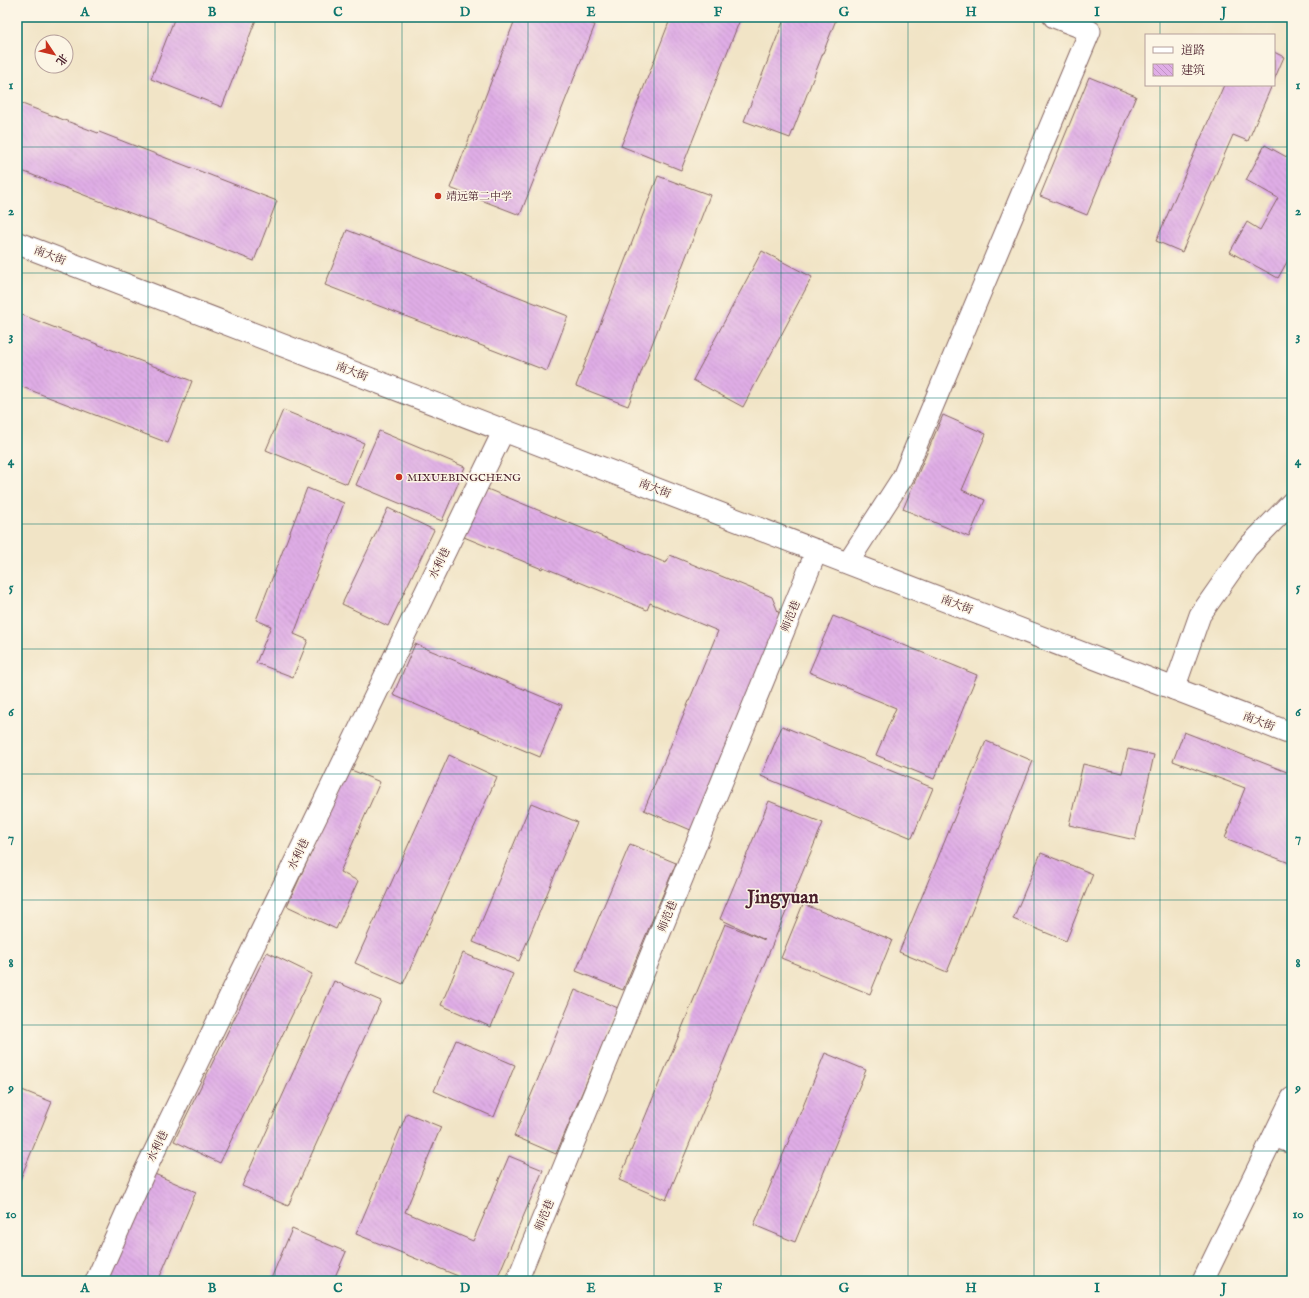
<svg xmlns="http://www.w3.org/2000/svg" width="1309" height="1298" viewBox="0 0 1309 1298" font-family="'IM FELL English','Noto Serif SC',serif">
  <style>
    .building { fill: url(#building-back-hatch) }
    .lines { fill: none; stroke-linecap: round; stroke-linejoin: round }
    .minor-casing { stroke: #846461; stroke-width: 23 }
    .tertiary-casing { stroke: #846461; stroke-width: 24 }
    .minor { stroke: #fff; stroke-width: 21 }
    .tertiary { stroke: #fff; stroke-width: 22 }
    .grid { fill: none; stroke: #0f766e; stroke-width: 1; stroke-opacity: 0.55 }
    .poi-dot { fill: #c8321e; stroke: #fcf5e5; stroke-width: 1.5 }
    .labels { text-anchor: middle; stroke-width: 3; stroke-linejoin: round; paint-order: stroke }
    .poi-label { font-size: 11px; fill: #4a1f2b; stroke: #fcf5e5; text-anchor: start }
    .street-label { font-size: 11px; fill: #4a1f2b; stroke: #fcf5e5 }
    .town-label { font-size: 19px; font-weight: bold; fill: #4a1f2b; stroke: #fcf5e5 }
    .neatline { fill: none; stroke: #0f766e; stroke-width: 1.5 }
    .grid-label { font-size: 13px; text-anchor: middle; font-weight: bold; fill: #0f766e }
  </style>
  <defs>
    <pattern id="building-back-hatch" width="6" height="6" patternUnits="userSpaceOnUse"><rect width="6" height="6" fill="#dfade6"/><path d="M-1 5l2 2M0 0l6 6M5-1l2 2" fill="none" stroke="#c194c5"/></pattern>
  </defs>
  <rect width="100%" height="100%" fill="#fcf5e5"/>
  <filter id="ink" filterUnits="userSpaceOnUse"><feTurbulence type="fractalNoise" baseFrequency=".025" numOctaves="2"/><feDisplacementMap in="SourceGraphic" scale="8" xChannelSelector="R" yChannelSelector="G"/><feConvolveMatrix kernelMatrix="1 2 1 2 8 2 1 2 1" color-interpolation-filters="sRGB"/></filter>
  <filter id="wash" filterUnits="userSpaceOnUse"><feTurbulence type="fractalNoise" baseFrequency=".012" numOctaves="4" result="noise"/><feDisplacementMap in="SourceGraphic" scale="16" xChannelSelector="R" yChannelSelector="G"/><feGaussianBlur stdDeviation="0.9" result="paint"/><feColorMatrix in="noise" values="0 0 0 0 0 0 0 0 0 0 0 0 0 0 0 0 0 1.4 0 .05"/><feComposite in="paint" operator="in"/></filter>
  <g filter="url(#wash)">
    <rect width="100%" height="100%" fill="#f1e4c6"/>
    <g id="blocks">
      <g class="building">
        <polygon points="175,17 257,17 222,107 151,79"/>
        <polygon points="516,17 575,17 595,25 520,215 450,188"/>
        <polygon points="671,17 741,17 681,170 621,146"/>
        <polygon points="785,17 837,17 790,138 744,121"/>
        <polygon points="1274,52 1284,57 1274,80"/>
        <polygon points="1089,77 1136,96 1087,215 1040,196"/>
        <polygon points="1224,85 1272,85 1248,141 1233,135 1182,252 1156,241"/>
        <polygon points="17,102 98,133 99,132 277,201 254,261 17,169"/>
        <polygon points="1265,145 1292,160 1292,253 1278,278 1230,252 1247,222 1260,230 1278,198 1246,180"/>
        <polygon points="658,176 710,195 628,406 576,386"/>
        <polygon points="347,230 568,316 547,371 325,285"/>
        <polygon points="762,251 812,277 743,407 693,380"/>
        <polygon points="17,313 192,381 168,443 17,385"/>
        <polygon points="283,410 364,443 347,484 266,450"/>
        <polygon points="943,415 986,434 962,490 985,500 969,537 903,509"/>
        <polygon points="379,431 465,467 442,521 356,485"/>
        <polygon points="480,486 666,563 670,555 772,597 781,619 693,831 644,810 718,631 650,603 647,610 543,567 542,569 459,535"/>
        <polygon points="307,488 344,503 294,634 308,640 293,677 256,663 271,626 256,620"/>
        <polygon points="388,508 434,530 388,626 342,604"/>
        <polygon points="833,616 977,675 934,779 876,755 896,708 809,672"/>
        <polygon points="415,644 562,705 540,757 393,695"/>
        <polygon points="782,726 933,788 912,838 761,776"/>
        <polygon points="1184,732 1292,774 1292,864 1225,838 1245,788 1173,761"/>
        <polygon points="986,741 1033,761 947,972 899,952"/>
        <polygon points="1128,749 1154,755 1135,840 1069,825 1083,764 1122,773"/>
        <polygon points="449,755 497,777 403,984 355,963"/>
        <polygon points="349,769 380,782 340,872 358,881 336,929 287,906"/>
        <polygon points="769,801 823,823 666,1200 619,1180 725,924 765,940 720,919"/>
        <polygon points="531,803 577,822 519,961 473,942"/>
        <polygon points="630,844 676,863 623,990 576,971"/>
        <polygon points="1041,853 1093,874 1066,941 1013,919"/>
        <polygon points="803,904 892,940 870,994 781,958"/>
        <polygon points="267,952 312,974 220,1163 174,1141"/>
        <polygon points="463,953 513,974 491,1027 441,1005"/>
        <polygon points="334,981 381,1001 288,1206 242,1186"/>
        <polygon points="575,990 618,1008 556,1154 514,1136"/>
        <polygon points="456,1040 515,1065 494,1117 434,1091"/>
        <polygon points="825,1053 866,1070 795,1242 754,1225"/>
        <polygon points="17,1088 52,1102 17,1187"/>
        <polygon points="407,1113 441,1127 405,1212 473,1241 509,1156 543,1170 496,1281 456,1281 458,1276 356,1234"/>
        <polygon points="150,1172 196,1192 158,1281 103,1281"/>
        <polygon points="292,1229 346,1252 333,1281 270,1281"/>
      </g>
    </g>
  </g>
  <g filter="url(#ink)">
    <use href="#blocks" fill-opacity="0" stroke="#846461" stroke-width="1"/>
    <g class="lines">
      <g class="minor-casing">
        <g id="minor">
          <polyline points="848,562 903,477 1090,31 1054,17"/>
          <polyline points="1174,689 1200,615 1247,548 1292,502"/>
          <polyline points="1274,1136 1292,1143"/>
          <polyline points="96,1281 143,1175 504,430"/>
          <polyline points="517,1281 817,550"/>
          <polyline points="1203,1281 1292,1098"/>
        </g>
      </g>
      <g class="tertiary-casing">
        <polyline id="tertiary" points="17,243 1292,734"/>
      </g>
      <use href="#minor" class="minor"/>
      <use href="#tertiary" class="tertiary"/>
    </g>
  </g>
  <path class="grid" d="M148 17V1281M275 17V1281M402 17V1281M528 17V1281M654 17V1281M781 17V1281M908 17V1281M1034 17V1281M1160 17V35M1160 85V1281M17 147H1292M17 273H1292M17 398H1292M17 524H1292M17 649H1292M17 774H1292M17 900H1292M17 1025H1292M17 1151H1292"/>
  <g class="poi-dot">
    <circle cx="438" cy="196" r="4"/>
    <circle cx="399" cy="477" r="4"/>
  </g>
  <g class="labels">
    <g class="poi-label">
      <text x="446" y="200">靖远第二中学</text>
      <text x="407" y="481">MIXUEBINGCHENG</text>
    </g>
    <g class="street-label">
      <text transform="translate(50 255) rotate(21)" y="4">南大街</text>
      <text transform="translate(352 371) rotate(21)" y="4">南大街</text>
      <text transform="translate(655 488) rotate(21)" y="4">南大街</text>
      <text transform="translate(439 563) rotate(-64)" y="4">水利巷</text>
      <text transform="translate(957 604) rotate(21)" y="4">南大街</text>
      <text transform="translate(790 616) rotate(-68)" y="4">师范巷</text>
      <text transform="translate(1259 721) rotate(21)" y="4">南大街</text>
      <text transform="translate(298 854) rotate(-64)" y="4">水利巷</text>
      <text transform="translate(667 916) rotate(-68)" y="4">师范巷</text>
      <text transform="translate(157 1146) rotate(-64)" y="4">水利巷</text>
      <text transform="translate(544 1215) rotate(-68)" y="4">师范巷</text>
    </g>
    <g class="town-label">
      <text x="783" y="903">Jingyuan</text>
    </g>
  </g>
  <rect width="1309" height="1298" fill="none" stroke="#fcf5e5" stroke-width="44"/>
  <rect x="1145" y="34" width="130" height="52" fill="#fcf5e5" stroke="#b59f9b"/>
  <rect x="1153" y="47" width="20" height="6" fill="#ffffff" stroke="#b59f9b"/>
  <text x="1181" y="54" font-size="12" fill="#4a1f2b">道路</text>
  <rect x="1153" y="64" width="20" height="12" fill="url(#building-back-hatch)" stroke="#b59f9b"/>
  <text x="1181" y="74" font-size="12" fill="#4a1f2b">建筑</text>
  <g transform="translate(54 54) rotate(125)"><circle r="19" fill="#fcf5e5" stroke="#b59f9b"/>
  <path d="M0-3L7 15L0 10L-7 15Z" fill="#c8321e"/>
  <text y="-6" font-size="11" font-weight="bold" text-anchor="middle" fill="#4a1f2b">北</text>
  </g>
  <rect x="22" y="22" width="1265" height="1254" class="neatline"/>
  <g class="grid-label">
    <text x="85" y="16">A</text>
    <text x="212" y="16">B</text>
    <text x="338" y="16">C</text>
    <text x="465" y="16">D</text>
    <text x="591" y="16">E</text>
    <text x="718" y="16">F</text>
    <text x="844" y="16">G</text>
    <text x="971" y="16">H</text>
    <text x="1097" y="16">I</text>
    <text x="1224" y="16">J</text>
    <text x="11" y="89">1</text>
    <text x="1298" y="89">1</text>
    <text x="11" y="215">2</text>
    <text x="1298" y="215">2</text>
    <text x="11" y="340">3</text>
    <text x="1298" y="340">3</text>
    <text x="11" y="465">4</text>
    <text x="1298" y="465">4</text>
    <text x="11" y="591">5</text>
    <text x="1298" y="591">5</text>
    <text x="11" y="716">6</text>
    <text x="1298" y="716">6</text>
    <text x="11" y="842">7</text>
    <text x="1298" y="842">7</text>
    <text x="11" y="967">8</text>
    <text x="1298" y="967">8</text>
    <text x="11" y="1092">9</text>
    <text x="1298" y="1092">9</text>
    <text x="11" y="1218">10</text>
    <text x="1298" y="1218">10</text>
    <text x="85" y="1292">A</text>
    <text x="212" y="1292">B</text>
    <text x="338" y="1292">C</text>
    <text x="465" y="1292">D</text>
    <text x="591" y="1292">E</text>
    <text x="718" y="1292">F</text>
    <text x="844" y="1292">G</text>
    <text x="971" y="1292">H</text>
    <text x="1097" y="1292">I</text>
    <text x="1224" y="1292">J</text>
  </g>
</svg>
